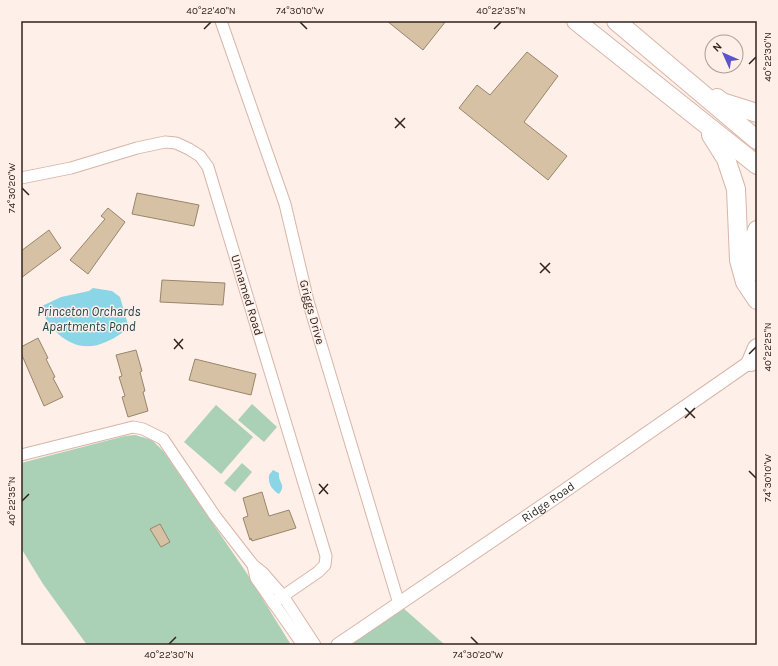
<svg xmlns="http://www.w3.org/2000/svg" width="778" height="666" viewBox="0 0 778 666" font-family="Karla,sans-serif">
  <style>
    .green { fill: #aad0b5 }
    .water { fill: #8ad6e6 }
    .building { fill: #d6c1a4; stroke: #99856a }
    .lines { fill: none; stroke-linecap: round; stroke-linejoin: round }
    .minor-casing { stroke: #d9b5a7; stroke-width: 13 }
    .tertiary-casing { stroke: #d9b5a7; stroke-width: 15 }
    .trunk-casing { stroke: #d9b5a7; stroke-width: 20 }
    .minor { stroke: #fff; stroke-width: 11 }
    .tertiary { stroke: #fff; stroke-width: 13 }
    .trunk { stroke: #fff; stroke-width: 18 }
    .ticks { fill: none; stroke: #30231e; stroke-width: 1.5 }
    .labels { text-anchor: middle; stroke-width: 3; stroke-linejoin: round; paint-order: stroke }
    .street-label { font-size: 12px; fill: #30231e; stroke: #feefe9 }
    .water-label { font-size: 13px; font-style: italic; fill: #1e434a; stroke: #feefe9 }
    .neatline { fill: none; stroke: #30231e; stroke-width: 1.5 }
    .ticks-label { font-size: 10px; text-anchor: middle; fill: #30231e }
  </style>
  <rect width="100%" height="100%" fill="#feefe9"/>
  <g class="green">
    <polygon points="252,404 277,427 264,442 238,420"/>
    <polygon points="216,405 253,437 221,474 184,442"/>
    <polygon points="135,435 152,440 164,452 248,575 291,645 87,645 43,584 21,548 21,463 125,436"/>
    <polygon points="242,463 252,472 235,492 224,483"/>
    <polygon points="402,607 445,645 346,645"/>
  </g>
  <g class="water">
    <path d="M93 288 112 291 120 297 129 328C122 333 115 338 108 341 77 357 51 334 40 307L61 297 89 291Z"/>
    <path d="M273 470 279 473C278 484 287 484 279 494 272 490 268 484 269 475Z"/>
  </g>
  <g class="building">
    <polygon points="387,21 446,21 423,50"/>
    <polygon points="527,52 558,76 524,122 567,156 548,180 459,108 477,85 490,95"/>
    <polygon points="137,193 199,205 194,226 132,214"/>
    <polygon points="108,208 125,222 88,274 70,260 105,219 101,216"/>
    <polygon points="49,230 61,248 21,278 21,251"/>
    <polygon points="162,280 225,283 223,305 160,302"/>
    <polygon points="38,338 48,358 46,359 55,377 53,378 63,397 44,406 21,353 21,347"/>
    <polygon points="136,350 142,371 140,372 145,391 143,392 148,411 128,417 122,397 125,396 119,377 122,376 116,355"/>
    <polygon points="195,359 256,374 251,395 189,380"/>
    <polygon points="262,492 269,516 289,510 296,528 252,541 251,538 250,540 243,518 248,516 243,498"/>
    <polygon points="160,524 170,542 161,547 150,529"/>
  </g>
  <g class="lines">
    <g class="minor-casing">
      <g id="minor">
        <polyline points="221,21 285,204 308,301 399,604"/>
        <polyline points="21,178 71,168 137,148 165,142 176,143 189,149 200,156 208,167 326,556 325,565 318,572 273,603"/>
        <polyline points="21,455 133,427 143,429 163,439 215,516 253,565 263,573 283,596 315,645"/>
        <polyline points="253,565 256,578 303,645"/>
      </g>
    </g>
    <g class="tertiary-casing">
      <g id="tertiary">
        <path id="s1" d="M338 645 547 503 757 357"/>
      </g>
    </g>
    <g class="trunk-casing">
      <g id="trunk">
        <polyline points="576,21 757,165"/>
        <polyline points="616,21 757,140"/>
        <polyline points="717,98 722,102 757,113"/>
        <polyline points="711,135 726,159 736,189 739,260 745,282 757,300"/>
        <polyline points="752,272 750,251 757,230"/>
        <polyline points="751,362 757,348"/>
      </g>
    </g>
    <use href="#minor" class="minor"/>
    <use href="#tertiary" class="tertiary"/>
    <use href="#trunk" class="trunk"/>
  </g>
  <path class="ticks" d="M300 22 307 29M204 29 211 22M494 29 501 22M749 64 756 57M395 118 405 128M395 128 405 118M22 188 29 195M540 263 550 273M540 273 550 263M174 339 183 349M174 349 183 339M749 354 756 347M685 408 695 418M685 418 695 408M749 471 756 478M319 484 328 494M319 494 328 484M22 501 29 494M471 637 478 644M169 644 176 637"/>
  <g class="labels">
    <g class="street-label">
      <text transform="translate(247 295) rotate(73)" y="4">Unnamed Road</text>
      <text transform="translate(312 312) rotate(75)" y="4">Griggs Drive</text>
      <text dy="4" stroke="none"><textPath href="#s1" startOffset="254">Ridge Road</textPath></text>
    </g>
    <g class="water-label">
      <text x="89" y="316">Princeton Orchards<tspan x="89" dy="15">Apartments Pond</tspan></text>
    </g>
  </g>
  <rect width="778" height="666" fill="none" stroke="#feefe9" stroke-width="44"/>
  <g transform="translate(724 54) rotate(315)"><circle r="19" fill="#feefe9" stroke="#ac9d98"/>
  <path d="M0-3L7 15L0 10L-7 15Z" fill="#5d53cb"/>
  <text y="-6" font-size="11" font-weight="bold" text-anchor="middle" fill="#30231e">N</text>
  </g>
  <rect x="22" y="22" width="734" height="622" class="neatline"/>
  <g class="ticks-label">
    <text x="211" y="14">40°22'40"N</text>
    <text x="300" y="14">74°30'10"W</text>
    <text x="501" y="14">40°22'35"N</text>
    <text transform="translate(767 57) rotate(-90)" y="4">40°22'30"N</text>
    <text transform="translate(11 188) rotate(-90)" y="4">74°30'20"W</text>
    <text transform="translate(767 347) rotate(-90)" y="4">40°22'25"N</text>
    <text transform="translate(767 478) rotate(-90)" y="4">74°30'10"W</text>
    <text transform="translate(11 501) rotate(-90)" y="4">40°22'35"N</text>
    <text x="169" y="658">40°22'30"N</text>
    <text x="478" y="658">74°30'20"W</text>
  </g>
</svg>
